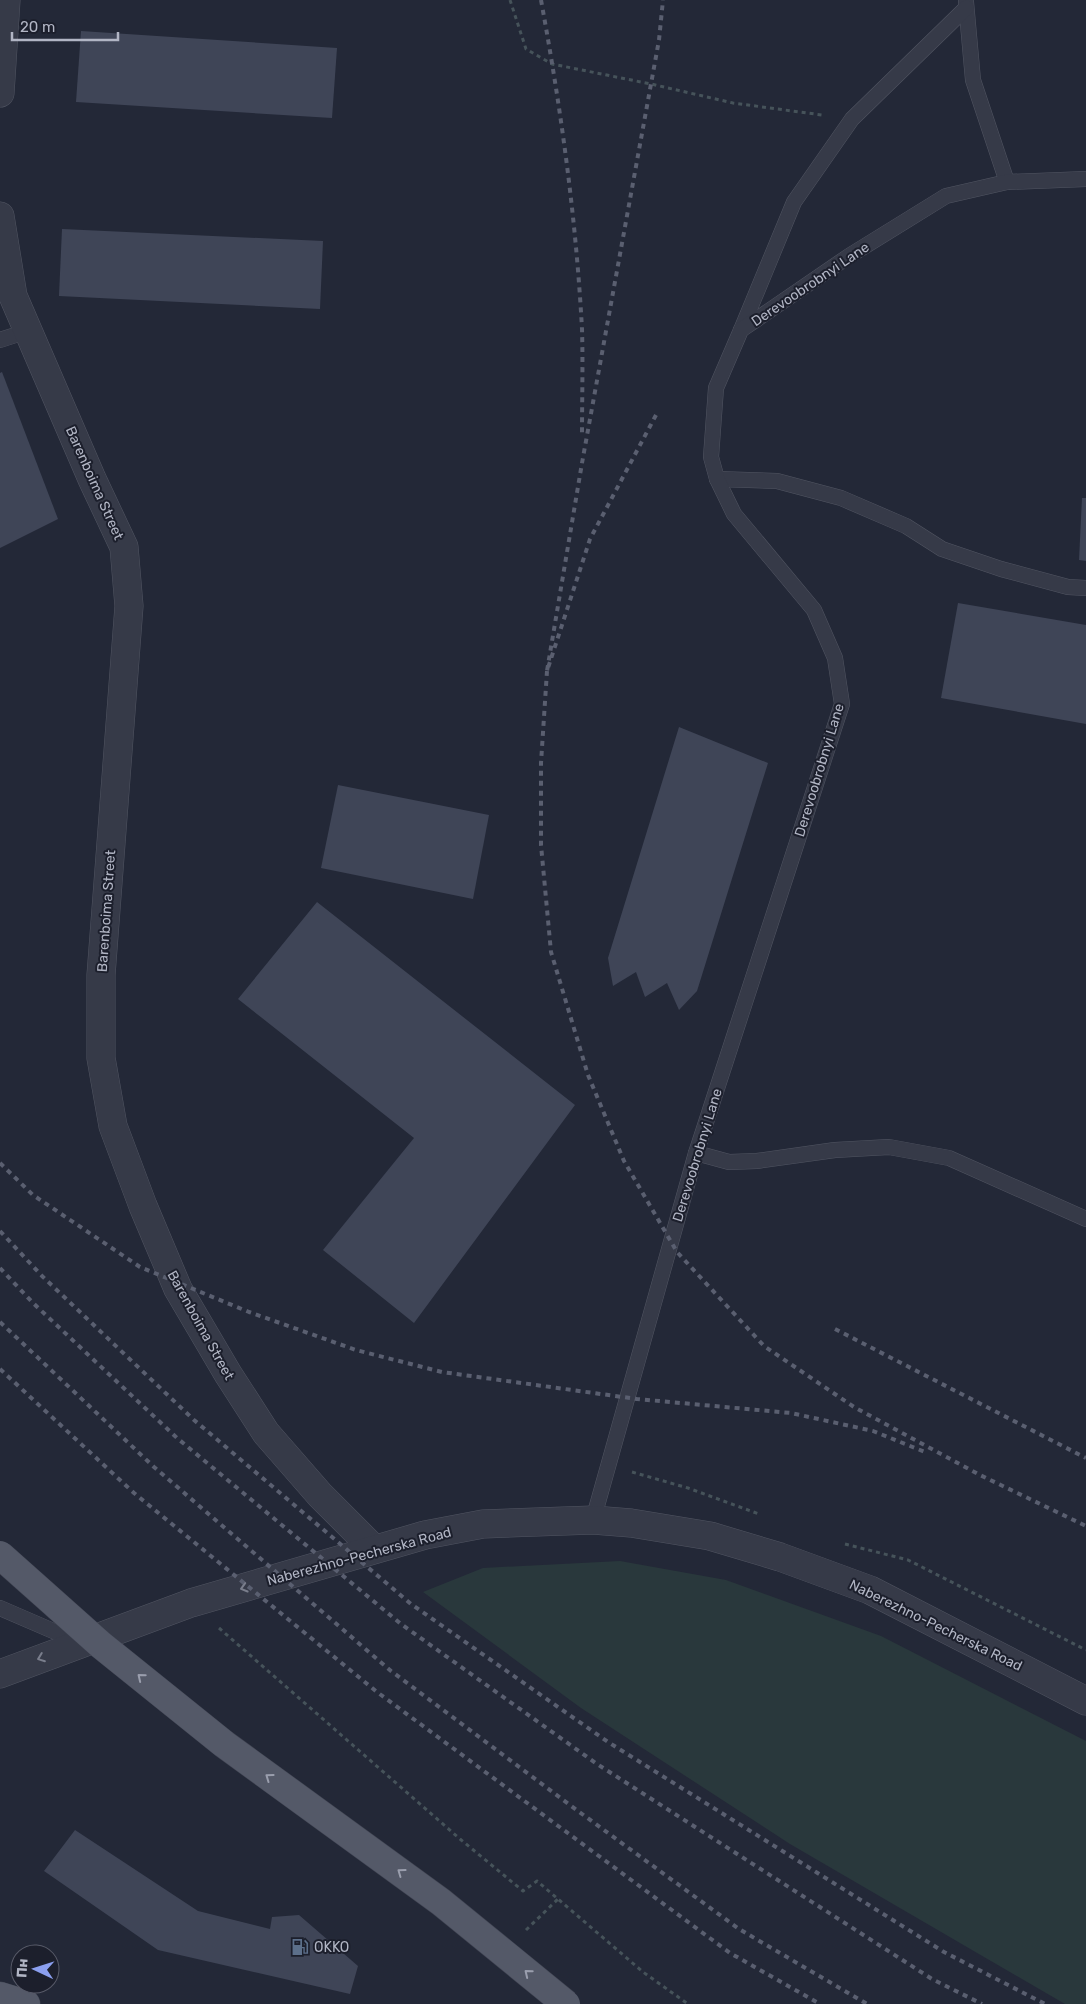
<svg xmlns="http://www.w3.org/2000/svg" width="1086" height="2004" viewBox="0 0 1086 2004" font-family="Rubik,sans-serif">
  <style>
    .green { fill: #29383c }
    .building { fill: #3f4557 }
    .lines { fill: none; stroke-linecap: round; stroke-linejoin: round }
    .service-casing { stroke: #515562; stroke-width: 16 }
    .minor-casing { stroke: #515562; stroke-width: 29 }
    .primary-casing { stroke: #3f4351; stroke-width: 29 }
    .path { stroke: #46535a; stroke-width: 3; stroke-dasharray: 4 4; stroke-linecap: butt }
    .service { stroke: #363a48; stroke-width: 15 }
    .minor { stroke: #363a48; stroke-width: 28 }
    .primary { stroke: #545968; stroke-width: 28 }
    .rail { stroke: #5a5f70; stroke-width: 4; stroke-dasharray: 5 5; stroke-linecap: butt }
    .primary-bridge-casing { stroke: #3f4351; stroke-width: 29; stroke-linecap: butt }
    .primary-bridge { stroke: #545968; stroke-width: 28 }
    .oneway { stroke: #7a7e8c }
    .oneway2 { stroke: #9a9ead }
    .labels { text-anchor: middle; stroke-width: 4; stroke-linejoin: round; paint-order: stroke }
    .street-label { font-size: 14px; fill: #b1b5c4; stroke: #1c1f2c }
    .poi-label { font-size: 14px; fill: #b1b5c4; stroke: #1c1f2c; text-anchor: start }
  </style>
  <rect width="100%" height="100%" fill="#232837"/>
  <polygon class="green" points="620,1561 726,1580 881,1636 1086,1741 1086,2004 1065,2004 790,1844 581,1708 423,1592 483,1568"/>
  <g class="building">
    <polygon points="81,31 337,48 332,118 76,102"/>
    <polygon points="62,229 323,241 320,309 59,296"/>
    <polygon points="2,372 58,519 0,548 0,373"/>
    <polygon points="1082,498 1086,498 1086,561 1079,560"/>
    <polygon points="958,603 1086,625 1086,724 941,698"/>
    <polygon points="679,727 768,763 697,991 679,1010 667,983 645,997 636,972 613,986 608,958"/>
    <polygon points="338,785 489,815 473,899 321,868"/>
    <polygon points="317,902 575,1105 414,1323 323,1250 414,1138 238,999"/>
    <polygon points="75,1830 198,1911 270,1929 272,1917 299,1915 358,1966 350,1994 158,1950 44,1871"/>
  </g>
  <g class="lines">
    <g class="service-casing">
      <g id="service">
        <polyline points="966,2 973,80 1007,182"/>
        <polyline points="741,330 794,202 852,119 966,8"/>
        <polyline points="0,340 28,331"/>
        <polyline points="717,479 777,481 841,498 906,526 942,549 1001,569 1068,587 1086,588"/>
        <polyline points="696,1153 729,1162 757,1161 835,1150 889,1147 949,1158 1086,1219"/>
        <polyline points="593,1520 696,1153 842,704 835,658 814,610 734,514 717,479 711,457 716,388 741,330 849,256 946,196 1007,182 1086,179"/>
        <polyline points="0,1608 81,1643"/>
      </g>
    </g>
    <g class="minor-casing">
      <g id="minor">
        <polyline points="0,93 6,0"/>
        <polyline points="0,216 13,296 92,479 124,547 129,606 101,975 101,1058 113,1126 143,1206 178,1289 228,1374 266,1433 320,1495 374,1549"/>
        <polyline points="0,1674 191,1603 425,1535 483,1524 593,1520 631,1523 710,1536 780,1557 870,1590 1086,1701"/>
      </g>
    </g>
    <g class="primary-casing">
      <polyline id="primary" points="0,1996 26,2004"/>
    </g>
    <g class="path">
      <polyline points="510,0 526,49 552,64 651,84 733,103 822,115"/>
      <polyline points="632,1472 688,1488 759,1514"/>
      <polyline points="845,1544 908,1560 1086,1650"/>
      <polyline points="219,1628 460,1839 523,1891 537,1881 643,1972 688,2004"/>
      <polyline points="526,1930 558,1899"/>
    </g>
    <use href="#service" class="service"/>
    <use href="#minor" class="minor"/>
    <use href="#primary" class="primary"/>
    <g class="rail">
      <path d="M541 0C561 109 576 218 582 329 583 364 582 400 582 436"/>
      <polyline points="656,415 590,539 547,671 582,463 659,40 663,0"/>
      <polyline points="547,671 541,763 541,845 551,952 588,1075 624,1161 677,1252 764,1346 854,1407 980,1475 1086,1526"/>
      <polyline points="0,1163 33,1195 140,1267 249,1312 356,1350 442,1372 637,1399 791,1413 873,1431 925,1452"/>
      <polyline points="0,1231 42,1276 194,1420 411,1604 608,1742 944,1952 1045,2004"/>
      <polyline points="0,1268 33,1303 177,1438 401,1624 597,1764 932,1979 982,2004"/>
      <polyline points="0,1322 154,1467 391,1671 578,1811 739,1929 867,2004"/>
      <polyline points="835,1329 1086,1458"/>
      <polyline points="0,1369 134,1493 377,1692 730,1953 820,2004"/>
    </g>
    <g class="primary-bridge-casing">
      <polyline id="primary-bridge" points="0,1555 101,1645 224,1744 441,1902 566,2004"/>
    </g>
    <use href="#primary-bridge" class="primary-bridge"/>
  </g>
  <defs><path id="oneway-chevron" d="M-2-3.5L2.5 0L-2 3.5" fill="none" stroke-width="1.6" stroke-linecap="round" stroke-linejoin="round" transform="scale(1.25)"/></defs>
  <g class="oneway">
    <use href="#oneway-chevron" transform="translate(244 1588) rotate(164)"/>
    <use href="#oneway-chevron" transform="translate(41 1658) rotate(159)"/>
  </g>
  <g class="oneway2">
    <use href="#oneway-chevron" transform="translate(141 1677) rotate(-141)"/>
    <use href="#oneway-chevron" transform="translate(269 1777) rotate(-144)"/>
    <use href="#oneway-chevron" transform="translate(401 1872) rotate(-144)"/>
    <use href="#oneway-chevron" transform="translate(528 1973) rotate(-141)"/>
  </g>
  <defs>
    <g id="fuel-bare" transform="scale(1.35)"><path d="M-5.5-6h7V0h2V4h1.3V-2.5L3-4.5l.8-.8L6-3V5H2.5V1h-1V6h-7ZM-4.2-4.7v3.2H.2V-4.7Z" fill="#5c6f8a" stroke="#1c1f2c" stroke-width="2.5" paint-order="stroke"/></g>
  </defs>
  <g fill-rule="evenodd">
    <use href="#fuel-bare" x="300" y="1947"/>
  </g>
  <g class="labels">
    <g class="street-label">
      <text transform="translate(810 284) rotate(-34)" y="5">Derevoobrobnyi Lane</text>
      <text transform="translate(95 483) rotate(66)" y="5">Barenboima Street</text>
      <text transform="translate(819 770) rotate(-73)" y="5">Derevoobrobnyi Lane</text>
      <text transform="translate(106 911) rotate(-86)" y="5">Barenboima Street</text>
      <text transform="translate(697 1155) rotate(-73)" y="5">Derevoobrobnyi Lane</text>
      <text transform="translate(201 1325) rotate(61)" y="5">Barenboima Street</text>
      <text transform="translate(359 1556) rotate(-15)" y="5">Naberezhno-Pecherska Road</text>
      <text transform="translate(936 1625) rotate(26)" y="5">Naberezhno-Pecherska Road</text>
    </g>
    <g class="poi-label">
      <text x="314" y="1952">OKKO</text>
    </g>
  </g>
  <g transform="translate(35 1969) rotate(274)"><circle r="24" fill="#1c1f2c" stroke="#585b69"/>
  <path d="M0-4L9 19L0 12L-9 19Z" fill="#8b9fef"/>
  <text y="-8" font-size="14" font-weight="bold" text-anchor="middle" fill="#b1b5c4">Пн</text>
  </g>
  <path d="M12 32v8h106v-8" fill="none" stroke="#b1b5c4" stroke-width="2.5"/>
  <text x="20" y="32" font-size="15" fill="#b1b5c4" stroke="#1c1f2c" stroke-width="4" paint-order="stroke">20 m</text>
</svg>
